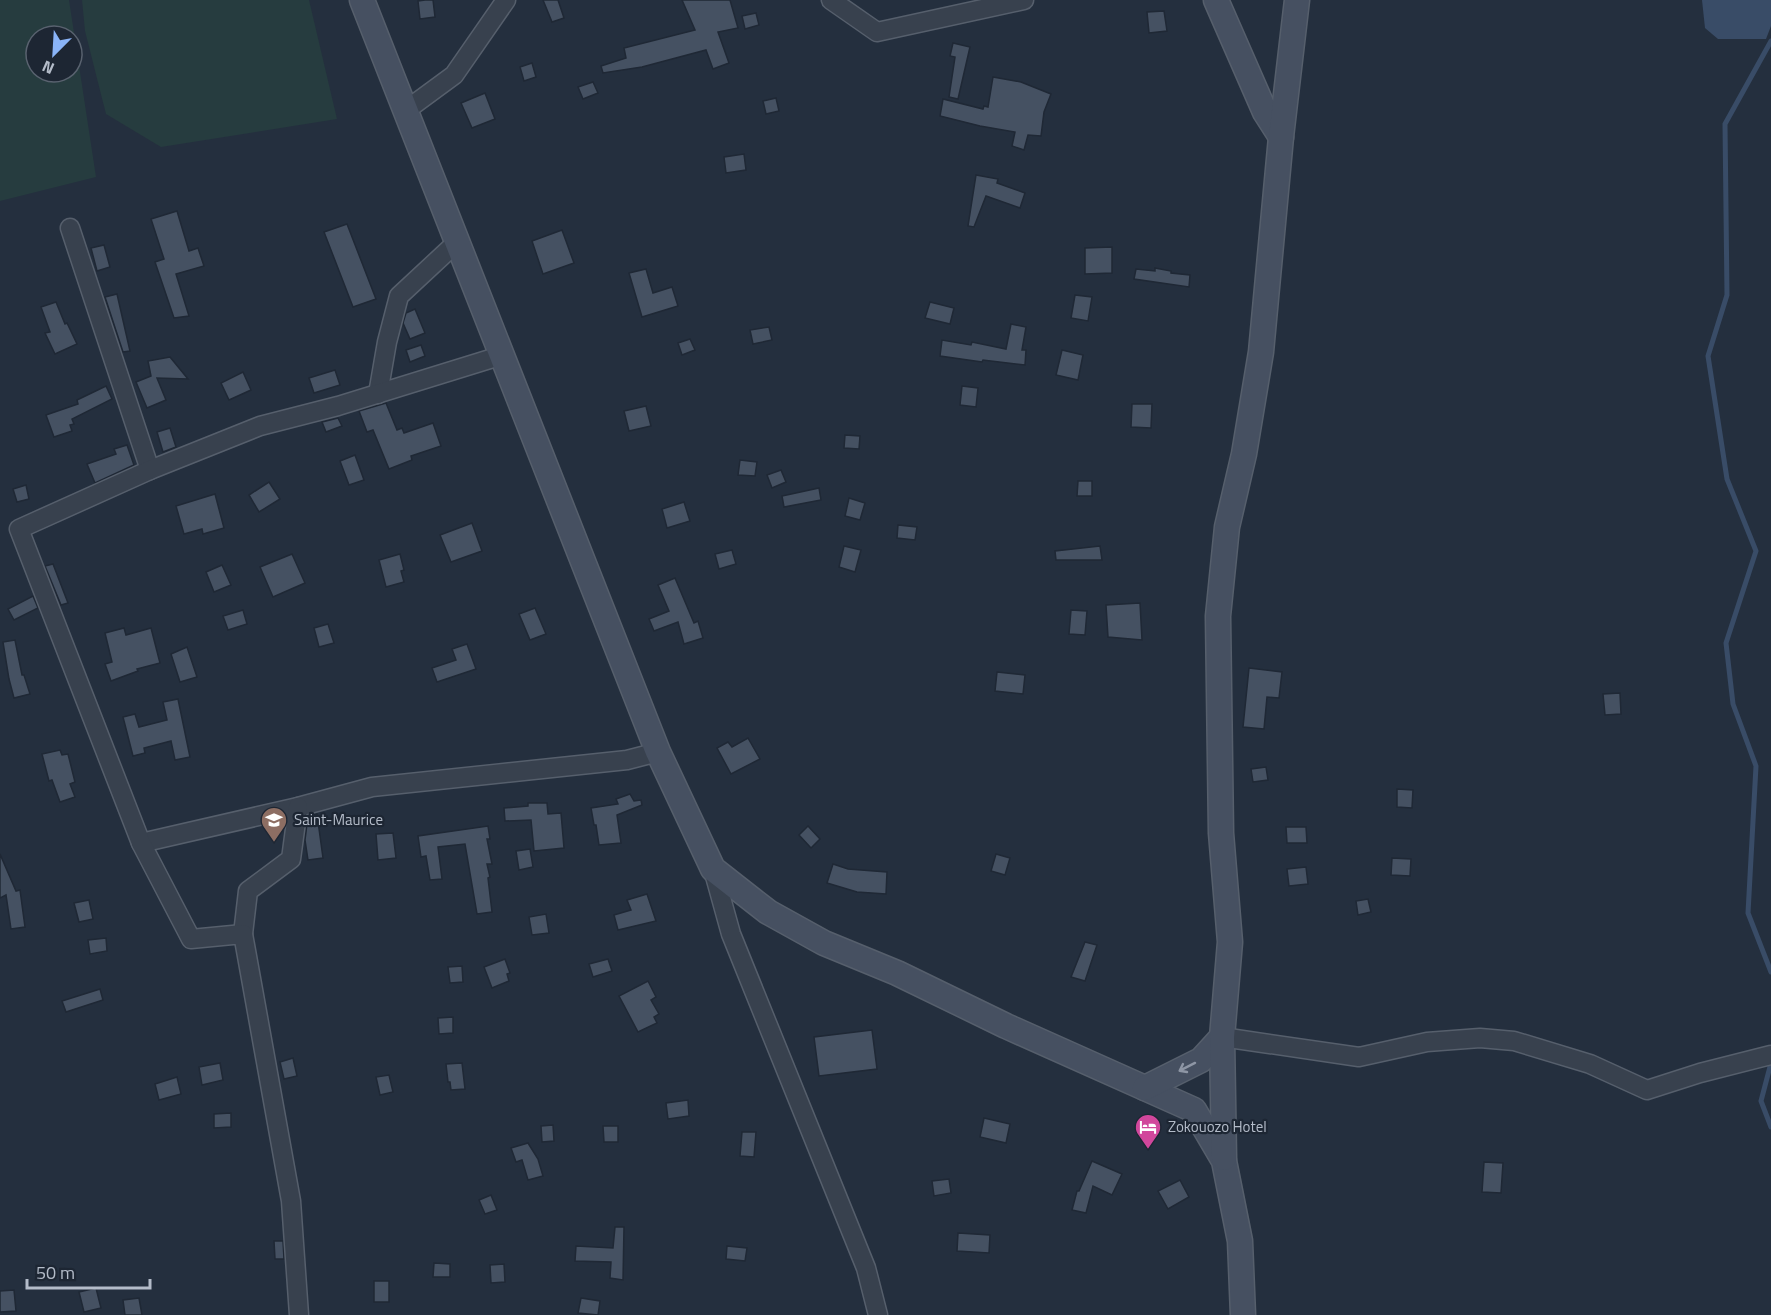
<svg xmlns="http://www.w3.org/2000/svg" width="1771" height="1315" viewBox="0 0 1771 1315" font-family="'Titillium Web',sans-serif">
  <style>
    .green { fill: #263c3f; fill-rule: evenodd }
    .water { fill: #394c67 }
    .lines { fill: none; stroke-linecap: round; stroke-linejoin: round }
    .stream { stroke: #394c67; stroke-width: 5 }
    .building { fill: #455162; stroke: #1f2835; stroke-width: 1.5 }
    .street-casing { stroke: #565f6c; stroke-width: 21 }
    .secondary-casing { stroke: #565f6c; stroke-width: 27 }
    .street { stroke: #38414e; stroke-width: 18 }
    .secondary { stroke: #465061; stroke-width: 24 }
    .oneway { stroke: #8e96a5 }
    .labels { text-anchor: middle; stroke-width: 4.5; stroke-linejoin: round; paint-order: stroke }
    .poi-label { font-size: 15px; fill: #b4bcc9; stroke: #1d2633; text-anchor: start }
  </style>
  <rect width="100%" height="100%" fill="#242f3e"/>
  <g class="green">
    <path d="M0 0H69L96 177 0 201ZM36 36H72V72H36Z"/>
    <polygon points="82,0 309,0 337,119 161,147 106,114 85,31"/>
  </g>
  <polygon class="water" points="1702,0 1771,0 1771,26 1766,39 1718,39 1705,28"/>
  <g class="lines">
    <g class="stream">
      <polyline points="1771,41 1725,124 1727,295 1708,356 1727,479 1756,551 1726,643 1733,704 1756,766 1748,913 1771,972"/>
      <polyline points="1771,1063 1761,1101 1771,1127"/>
    </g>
  </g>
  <g class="building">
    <polygon points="425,0 433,0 435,17 420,19 418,1"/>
    <polygon points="543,0 558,0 564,18 552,22"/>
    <polygon points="682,0 730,0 738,28 718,32 729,63 713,69 706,50 642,67 603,73 601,66 626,58 624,48 695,30"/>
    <polygon points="1164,11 1167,31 1149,33 1147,12"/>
    <polygon points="756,13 759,25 745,29 742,16"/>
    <polygon points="953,43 970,47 958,99 949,97 955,57 950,56"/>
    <polygon points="532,63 536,77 524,81 520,67"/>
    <polygon points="993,77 1021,82 1051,94 1044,112 1041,136 1028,135 1024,150 1012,146 1015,132 980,126 940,116 943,99 983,109 984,106 988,107"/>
    <polygon points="593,82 598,93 583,99 578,87"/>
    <polygon points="485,93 495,119 472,128 461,103"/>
    <polygon points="776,98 779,111 766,114 763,101"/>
    <polygon points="744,154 746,170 726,173 724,157"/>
    <polygon points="976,175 998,179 997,183 1025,193 1020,208 986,196 974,227 968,226"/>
    <polygon points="177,211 189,251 198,248 204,266 176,274 189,316 174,318 155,262 164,259 151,219"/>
    <polygon points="347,224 376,299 353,307 324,232"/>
    <polygon points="562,230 574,263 543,274 532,241"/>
    <polygon points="104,245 110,267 97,271 91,248"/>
    <polygon points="1112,247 1112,273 1085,274 1085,248"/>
    <polygon points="1155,268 1171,271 1171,273 1190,275 1189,287 1134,279 1136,269 1155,271"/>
    <polygon points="646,269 653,293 672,287 678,306 642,317 629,273"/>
    <polygon points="117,294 130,351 123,352 105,297"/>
    <polygon points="1075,295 1092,297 1088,321 1071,318"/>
    <polygon points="56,302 65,324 67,323 77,344 55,354 45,333 50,332 41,307"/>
    <polygon points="930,302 954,308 950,324 925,318"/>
    <polygon points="415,309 425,333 410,339 403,323 406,313"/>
    <polygon points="1011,324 1026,327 1022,350 1026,350 1025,365 983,360 982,362 940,356 942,340 971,345 972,342 1006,349"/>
    <polygon points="769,327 772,340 753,344 750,330"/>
    <polygon points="690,339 695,350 682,355 678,343"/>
    <polygon points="421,345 425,356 410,362 406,350"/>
    <polygon points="1062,350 1083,355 1078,380 1056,375"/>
    <polygon points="170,357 188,379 157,378 166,400 147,408 136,382 151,376 148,361"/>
    <polygon points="335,370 340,385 314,393 309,378"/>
    <polygon points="243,372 251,390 229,400 221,383"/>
    <polygon points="106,386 112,399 72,419 74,424 70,425 72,431 54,437 46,415 78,404 77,400"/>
    <polygon points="962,386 978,388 976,407 960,405"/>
    <polygon points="386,403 397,430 402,428 404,433 433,423 441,446 411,456 412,460 389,469 373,430 367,432 359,411"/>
    <polygon points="1132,404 1152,404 1151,428 1131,427"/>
    <polygon points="646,406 651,426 629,431 624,411"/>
    <polygon points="338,418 342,426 326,432 322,422"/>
    <polygon points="170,428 176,447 163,452 157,432"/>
    <polygon points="845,435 860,436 859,449 844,448"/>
    <polygon points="127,445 134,465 95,483 87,464 116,454 114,449"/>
    <polygon points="355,455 364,480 349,485 340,461"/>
    <polygon points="740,460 757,462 755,476 738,475"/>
    <polygon points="781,470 786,482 772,488 767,475"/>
    <polygon points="1078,481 1092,481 1092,496 1077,496"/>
    <polygon points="269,482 280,499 259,512 249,495"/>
    <polygon points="26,485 29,499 17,502 13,489"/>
    <polygon points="819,488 821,500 784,507 782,496"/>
    <polygon points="215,494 224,528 203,534 202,529 184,534 176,506"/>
    <polygon points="849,498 865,503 860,520 845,516"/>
    <polygon points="684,502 690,521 667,528 662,509"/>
    <polygon points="472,523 482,551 451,562 440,535"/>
    <polygon points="898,525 917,527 915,540 897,538"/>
    <polygon points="844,546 861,550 855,572 839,567"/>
    <polygon points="1100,546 1102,560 1056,560 1055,551"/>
    <polygon points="732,550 736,564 719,569 715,554"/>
    <polygon points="292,554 305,583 273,597 260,567"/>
    <polygon points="400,554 404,570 401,571 404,582 386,587 379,560"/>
    <polygon points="53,564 68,603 61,605 45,566"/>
    <polygon points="222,565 231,585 214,592 206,572"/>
    <polygon points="675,578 694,623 698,621 703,638 684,644 678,622 654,631 649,619 669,611 658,585"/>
    <polygon points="33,596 38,608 14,620 8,609"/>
    <polygon points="1140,603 1142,640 1108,637 1106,605"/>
    <polygon points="535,608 546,634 530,640 519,614"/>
    <polygon points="243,610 247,624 228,630 223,616"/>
    <polygon points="1071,610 1087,611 1085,635 1069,634"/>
    <polygon points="328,624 334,643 319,647 314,628"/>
    <polygon points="124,628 126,635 151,628 160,663 137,669 138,671 111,681 105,664 112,662 105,633"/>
    <polygon points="15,640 22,675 24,675 30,694 14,698 9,679 3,642"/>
    <polygon points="467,644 476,669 437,682 432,668 456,660 452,649"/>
    <polygon points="187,647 197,677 180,682 171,654"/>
    <polygon points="1249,668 1282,672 1279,698 1267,697 1264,729 1243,727"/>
    <polygon points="997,672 1025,675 1023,694 995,691"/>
    <polygon points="1620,693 1621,714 1605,715 1603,694"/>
    <polygon points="178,699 190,757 175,760 171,741 144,748 145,753 133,756 123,717 135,714 139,727 167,720 163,702"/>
    <polygon points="748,738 760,759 731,774 717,748 728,742 732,747"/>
    <polygon points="60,750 62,755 68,754 75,782 70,784 75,797 60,802 52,780 49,781 42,754"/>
    <polygon points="1266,767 1268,780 1253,782 1251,769"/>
    <polygon points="1397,789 1413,790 1412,808 1397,807"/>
    <polygon points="630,794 634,801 641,800 642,805 617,815 621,843 599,845 596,825 594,825 591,808 618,804 616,799"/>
    <polygon points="528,803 547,803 548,814 561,813 564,848 534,851 531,820 505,821 504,808 528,806"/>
    <polygon points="317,814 323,858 308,860 305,840 308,816"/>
    <polygon points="488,826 490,839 487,839 492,864 487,864 490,877 488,878 492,912 477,914 465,844 438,847 442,879 430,880 426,856 421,857 418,836"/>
    <polygon points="808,826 820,839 811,848 799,835"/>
    <polygon points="1286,827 1306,827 1307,843 1287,843"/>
    <polygon points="393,833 396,858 378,860 376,834"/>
    <polygon points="530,849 533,867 519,870 516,851"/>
    <polygon points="0,854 16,891 20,890 25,927 11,929 6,895 0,898"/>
    <polygon points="996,854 1010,858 1005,875 991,871"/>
    <polygon points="1392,858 1411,859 1410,876 1391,875"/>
    <polygon points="833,864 848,869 887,872 886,894 857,892 827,883"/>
    <polygon points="1306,867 1308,884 1289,886 1287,869"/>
    <polygon points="647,894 656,921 618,930 614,915 631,910 627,900"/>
    <polygon points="1368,899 1371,912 1358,915 1356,901"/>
    <polygon points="89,900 93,919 79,922 74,903"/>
    <polygon points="546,914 549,933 532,935 529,917"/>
    <polygon points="106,938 107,951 90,954 88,940"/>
    <polygon points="1085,942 1097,945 1085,981 1071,977"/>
    <polygon points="505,959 510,973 507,974 509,981 492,988 484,967"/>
    <polygon points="608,959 612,971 593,977 589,964"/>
    <polygon points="462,966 463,982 450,983 448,967"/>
    <polygon points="648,981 656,997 651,1000 659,1014 654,1017 657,1023 638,1032 619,996"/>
    <polygon points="100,989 103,1000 66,1012 62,1001"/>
    <polygon points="453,1017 453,1033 439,1034 438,1018"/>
    <polygon points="872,1030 877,1069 819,1076 814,1037"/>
    <polygon points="293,1058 297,1076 284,1079 280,1062"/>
    <polygon points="220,1063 223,1080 202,1085 199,1067"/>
    <polygon points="462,1063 465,1089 451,1090 450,1082 448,1082 446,1064"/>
    <polygon points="389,1075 393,1092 380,1095 376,1077"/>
    <polygon points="177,1077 181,1094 159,1100 155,1084"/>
    <polygon points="688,1100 689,1116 668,1119 666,1103"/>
    <polygon points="231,1113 231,1127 214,1128 214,1114"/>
    <polygon points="984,1118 1010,1124 1006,1143 980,1137"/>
    <polygon points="553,1125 554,1141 542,1142 541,1126"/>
    <polygon points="603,1126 618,1126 618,1142 604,1142"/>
    <polygon points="742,1132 756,1132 754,1157 740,1156"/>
    <polygon points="528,1143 538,1159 543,1176 528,1180 522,1160 516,1162 511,1148"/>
    <polygon points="1092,1161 1122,1174 1112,1195 1093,1186 1086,1213 1072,1210 1077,1191 1079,1191"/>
    <polygon points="1484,1162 1503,1163 1501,1193 1482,1192"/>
    <polygon points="949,1179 951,1193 934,1196 932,1181"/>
    <polygon points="1180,1180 1189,1197 1168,1209 1158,1191"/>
    <polygon points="491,1195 497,1210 485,1214 479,1200"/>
    <polygon points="615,1227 624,1227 623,1280 610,1278 611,1262 575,1261 576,1246 613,1248"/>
    <polygon points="958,1233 990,1235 989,1253 957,1251"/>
    <polygon points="274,1241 283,1241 284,1259 275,1259"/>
    <polygon points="727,1246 747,1248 745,1261 726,1259"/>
    <polygon points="434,1263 450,1264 450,1277 433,1277"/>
    <polygon points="504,1264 505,1282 491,1283 490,1265"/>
    <rect x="374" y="1281" width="15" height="21"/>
    <polygon points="96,1288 101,1308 84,1312 79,1292"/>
    <polygon points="14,1290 16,1311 0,1312 0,1291"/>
    <polygon points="139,1298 142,1315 125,1315 123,1300"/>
    <polygon points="581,1298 600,1301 598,1315 578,1313"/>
  </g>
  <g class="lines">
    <g class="street-casing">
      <g id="street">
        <polyline points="831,0 877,32 1024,0"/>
        <polyline points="405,111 454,75 506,0"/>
        <polyline points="70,228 150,470"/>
        <polyline points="378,394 387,342 399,296 456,243"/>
        <polyline points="141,843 298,807 372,787 627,760 658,752"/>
        <polyline points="713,869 731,934 866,1268 878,1315"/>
        <polyline points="243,934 248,891 291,859 298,807"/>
        <polyline points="1222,1037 1359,1057 1427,1042 1480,1038 1514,1041 1590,1064 1647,1090 1700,1073 1771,1055"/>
        <polyline points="299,1315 291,1201 243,934 191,939 141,843 19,529 150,470 260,426 338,406 503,355"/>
      </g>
    </g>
    <g class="secondary-casing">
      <g id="secondary">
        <polyline points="362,0 658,752 713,869 768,912 824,943 897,973 1006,1026 1194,1110 1224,1161 1240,1241 1243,1315"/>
        <polyline points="1216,0 1265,112 1281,137"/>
        <polyline points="1145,1088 1201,1060 1222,1037"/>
        <polyline points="1224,1158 1222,1037 1230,942 1221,833 1218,616 1227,527 1244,454 1261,352 1281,137 1297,0"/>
      </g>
    </g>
    <use href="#street" class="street"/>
    <use href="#secondary" class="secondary"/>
  </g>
  <defs><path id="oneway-shaft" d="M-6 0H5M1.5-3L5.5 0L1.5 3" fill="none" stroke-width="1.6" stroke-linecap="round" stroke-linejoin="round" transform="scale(1.5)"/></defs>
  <use class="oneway" href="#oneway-shaft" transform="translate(1187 1067) rotate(153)"/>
  <defs>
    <g id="school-pin" transform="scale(1.35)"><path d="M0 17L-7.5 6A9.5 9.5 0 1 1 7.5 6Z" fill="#8d6e63" stroke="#1d2633"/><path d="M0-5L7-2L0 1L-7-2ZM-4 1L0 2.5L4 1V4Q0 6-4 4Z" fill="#fff"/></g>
    <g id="hotel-pin" transform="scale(1.35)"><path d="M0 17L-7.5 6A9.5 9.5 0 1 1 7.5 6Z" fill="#d1479c" stroke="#1d2633"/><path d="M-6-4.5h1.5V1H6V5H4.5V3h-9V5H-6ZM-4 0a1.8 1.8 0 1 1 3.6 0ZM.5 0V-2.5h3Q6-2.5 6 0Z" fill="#fff"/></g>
  </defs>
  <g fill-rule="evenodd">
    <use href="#school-pin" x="274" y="820"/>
    <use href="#hotel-pin" x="1148" y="1127"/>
  </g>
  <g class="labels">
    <g class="poi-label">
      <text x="294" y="825">Saint-Maurice</text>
      <text x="1168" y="1132">Zokouozo Hotel</text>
    </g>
  </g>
  <g transform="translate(54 54) rotate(204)"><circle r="28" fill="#1d2633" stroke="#59626f" stroke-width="1.5"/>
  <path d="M0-4.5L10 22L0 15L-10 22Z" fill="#8ab4f8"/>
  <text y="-9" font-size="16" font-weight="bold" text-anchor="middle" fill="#b4bcc9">N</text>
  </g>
  <path d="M27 1279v9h123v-9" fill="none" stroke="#b4bcc9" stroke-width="3"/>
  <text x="36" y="1279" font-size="18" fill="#b4bcc9" stroke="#1d2633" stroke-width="4.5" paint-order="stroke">50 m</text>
</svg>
